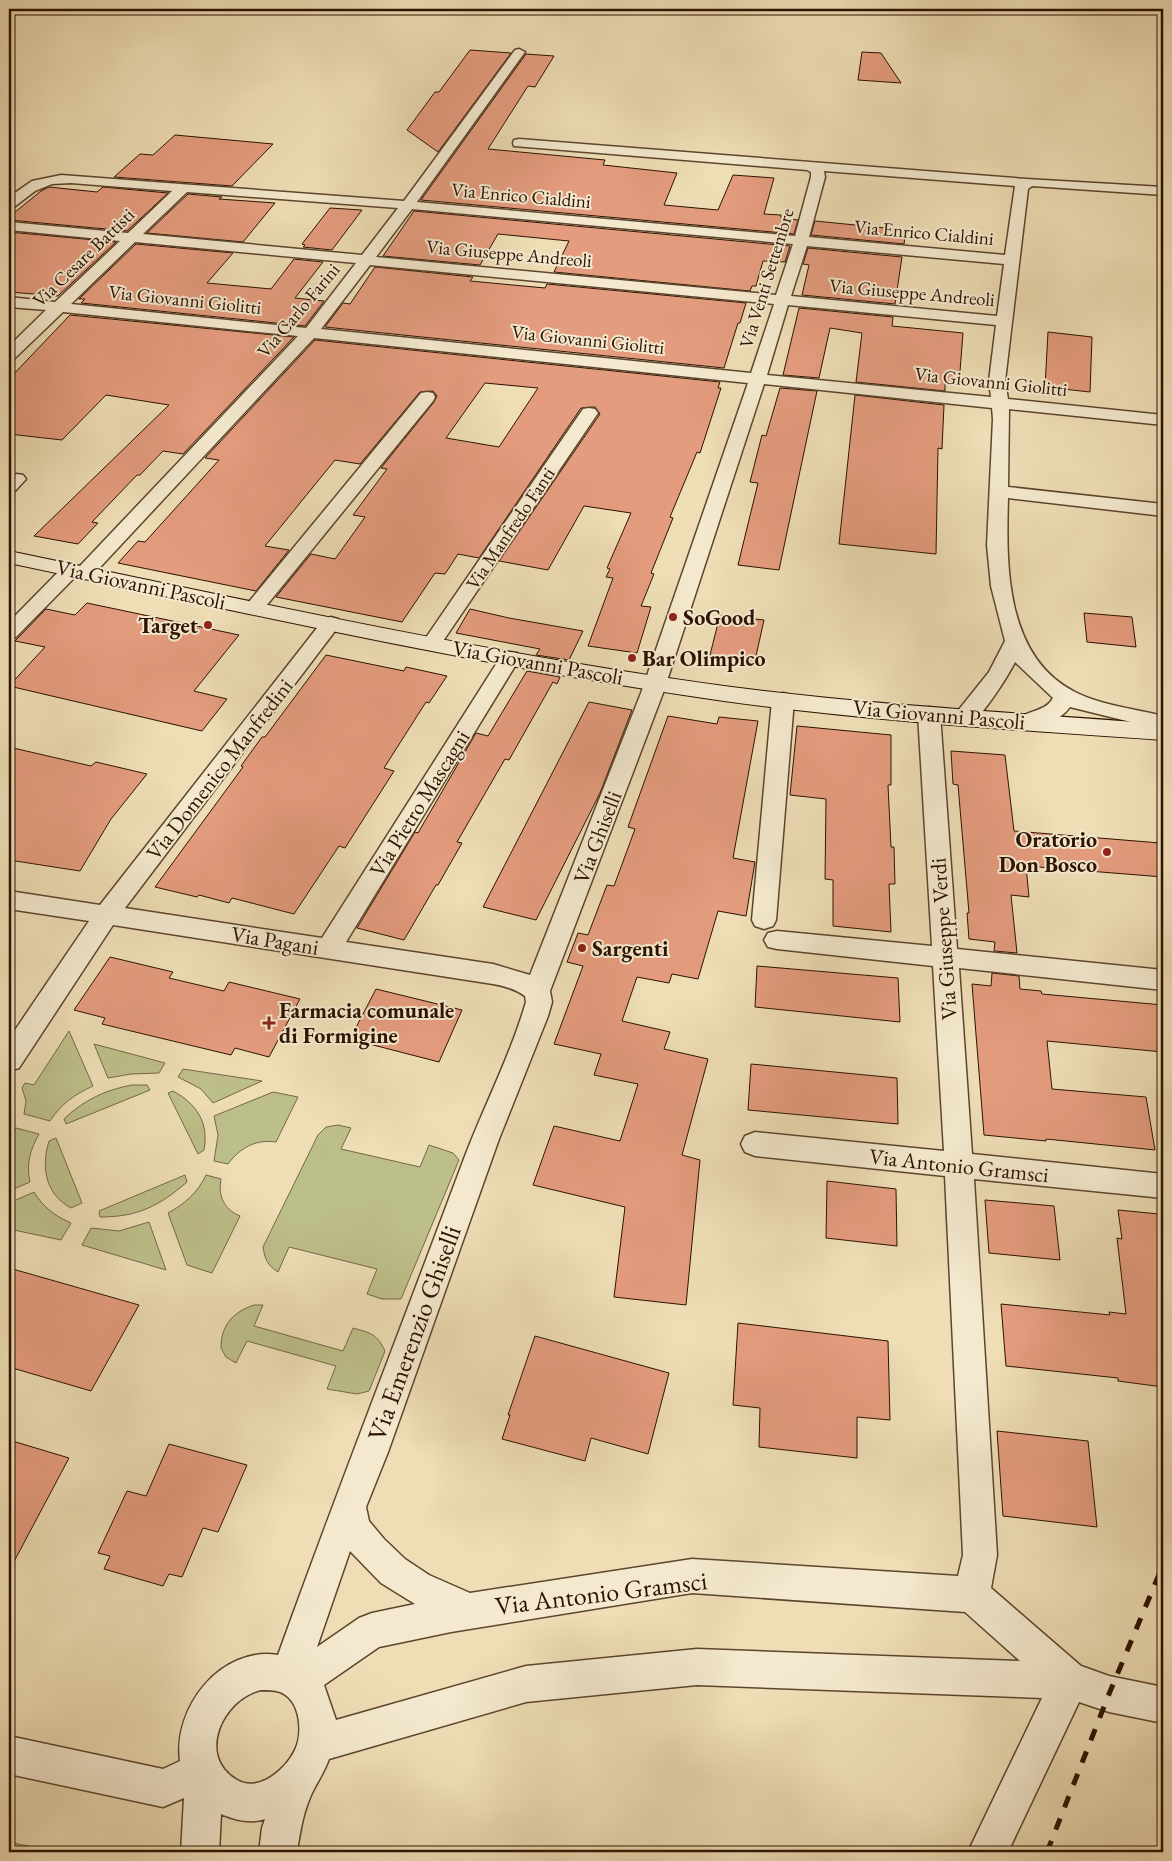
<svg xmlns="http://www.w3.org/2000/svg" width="1172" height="1861" viewBox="0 0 1172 1861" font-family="'EB Garamond',serif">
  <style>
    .green { fill: #bdbf8a; stroke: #746845 }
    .building { fill: #e49c7e; stroke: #2b1200; fill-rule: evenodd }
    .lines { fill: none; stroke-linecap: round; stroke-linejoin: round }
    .street-casing { stroke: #5c452d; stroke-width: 3 }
    .secondary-casing { stroke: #2b1200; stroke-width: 2 }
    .street { fill: #f4e9cf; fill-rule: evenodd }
    .secondary { fill: #f4e9cf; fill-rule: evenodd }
    .rail { stroke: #2b1200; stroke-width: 5; stroke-dasharray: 12 12; stroke-linecap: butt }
    .poi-dot { fill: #8f2418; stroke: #f4e9cf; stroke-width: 2 }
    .labels { text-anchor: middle; stroke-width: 4; stroke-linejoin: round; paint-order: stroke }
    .far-street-label { font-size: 19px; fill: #2b1200; stroke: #f4e9cf }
    .street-label { font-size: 22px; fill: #2b1200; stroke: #f4e9cf }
    .poi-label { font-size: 22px; font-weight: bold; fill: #2b1200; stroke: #f4e9cf; text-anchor: start }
    .near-street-label { font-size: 26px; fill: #2b1200; stroke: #f4e9cf }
  </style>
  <rect width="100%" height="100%" fill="#eeddb5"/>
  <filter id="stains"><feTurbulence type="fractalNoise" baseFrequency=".004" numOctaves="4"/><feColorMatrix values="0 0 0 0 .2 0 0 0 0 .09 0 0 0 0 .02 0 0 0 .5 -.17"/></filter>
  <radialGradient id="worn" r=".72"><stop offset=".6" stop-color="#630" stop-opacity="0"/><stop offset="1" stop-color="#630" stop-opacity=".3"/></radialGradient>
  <g class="green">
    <path d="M69 1031 93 1086C74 1095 62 1103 50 1121L24 1114 26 1101 22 1088 25 1083 34 1085Z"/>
    <polygon points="94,1044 165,1063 159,1073 131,1074 108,1078"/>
    <polygon points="183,1069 262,1081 213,1103 201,1089 178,1077"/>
    <path d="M132 1085H147L150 1090 66 1124 64 1119C84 1100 105 1090 132 1085Z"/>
    <path d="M173 1091C197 1104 209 1123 204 1150L198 1154 168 1093Z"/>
    <path d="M273 1092 298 1097 276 1142C255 1139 240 1148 228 1164L214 1161 218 1135 214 1116Z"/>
    <path d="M338 1125 351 1128 341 1149 420 1167 429 1145 453 1153 459 1160 401 1299H382L367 1294 377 1269 289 1247 278 1272C267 1265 265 1259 263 1247L318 1135 326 1127Z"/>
    <path d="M16 1128 39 1134C30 1150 26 1164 30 1182L9 1191V1136Z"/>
    <path d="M56 1138 82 1203 71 1208C45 1194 41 1167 49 1141Z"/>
    <path d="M185 1175 187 1182C159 1206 138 1217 100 1217L99 1211Z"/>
    <path d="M206 1175 221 1179C218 1195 223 1209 240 1216L212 1273 187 1265 168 1213C185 1204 198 1192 206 1175Z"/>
    <path d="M34 1192C43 1207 55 1216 71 1223L61 1240 9 1229V1203Z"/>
    <polygon points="149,1222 166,1270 82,1245 91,1228 119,1231"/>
    <path d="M254 1305H263L254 1326 343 1351 353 1328C371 1333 377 1334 385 1351L369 1391 357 1394 327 1389 336 1366 247 1341 236 1363 226 1357 221 1348C221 1325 233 1312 254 1305Z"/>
    <polygon points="9,1842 56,1852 9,1852"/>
  </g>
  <g class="building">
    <polygon points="470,50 511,53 438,152 407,130 435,92 439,92"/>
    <polygon points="862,52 881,53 901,83 858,80"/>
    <polygon points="526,54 554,56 535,87 528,86 488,149 605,160 603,165 677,173 664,205 718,210 733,175 774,178 764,214 781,215 781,218 798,220 794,234 421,200"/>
    <polygon points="175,135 273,144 232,186 114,177 140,154 153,155"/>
    <polygon points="49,187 97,192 103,187 168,193 127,231 9,220 9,217 41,191"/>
    <polygon points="188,194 222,197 219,199 275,203 243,242 147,233"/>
    <polygon points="330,208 362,210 332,250 303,247 305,245 302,244"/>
    <polygon points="414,211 790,246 785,262 763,261 756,286 752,286 750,291 554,272 569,241 498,234 480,265 383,256"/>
    <polygon points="815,221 906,230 904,244 811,235"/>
    <polygon points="9,232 116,242 58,296 9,292"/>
    <polygon points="136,244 233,253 207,283 271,289 294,259 323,262 295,298 324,301 305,326 81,303 85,299 79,299"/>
    <polygon points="808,248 902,257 895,304 802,295 809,265 803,264"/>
    <polygon points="375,267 473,277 470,281 545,288 547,284 746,303 740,323 738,323 724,368 325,327 343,303 350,304"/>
    <polygon points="799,308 893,317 892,326 963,333 959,384 945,382 945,391 856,382 862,333 830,328 819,378 783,375"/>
    <polygon points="70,315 294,337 183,454 163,451 140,475 137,475 92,522 98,523 78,544 34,536 169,405 106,395 62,440 9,434 9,379"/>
    <polygon points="1048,332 1092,337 1090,392 1045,387"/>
    <path d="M315 340 720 382 718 388H721L700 453 697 452 670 517 673 518 651 573 654 574 641 606 651 607 637 653 588 646 613 578 606 577 610 569 607 568 631 513 584 506 548 570 499 561 600 414 595 407 581 408 479 558 458 554 445 574 435 573 402 622 276 597 311 554 335 559 365 517 353 515 387 469 381 468 434 402 437 396 433 391 420 392 360 464 335 460 265 546 289 550 256 591 118 563 138 541 145 542 219 460 205 458ZM485 383 538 388 499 447 446 438Z"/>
    <polygon points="780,388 817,391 779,570 738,565 758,483 750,482 762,435 766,436"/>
    <polygon points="855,395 944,405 942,449 938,448 936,554 839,544"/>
    <polygon points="87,603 239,635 194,691 227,699 202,731 9,686 45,647 15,641 46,609 75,615"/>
    <polygon points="470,609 509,618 583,631 569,660 536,655 540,649 456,633"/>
    <polygon points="1084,613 1132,617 1136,647 1087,642"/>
    <polygon points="720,615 764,620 754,665 709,659"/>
    <polygon points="326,655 404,671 406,667 447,676 429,703 426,702 384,768 394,771 345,848 339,846 294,914 232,898 229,903 199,895 197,897 155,887 243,767 241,766 262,737 265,737"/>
    <polygon points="527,671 560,677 557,684 553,682 509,760 505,759 457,842 462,843 438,885 436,885 404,940 357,928 415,832 418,833 476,733 488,736"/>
    <polygon points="589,702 632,710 600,793 536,920 483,907"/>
    <polygon points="668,716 717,724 719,717 758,721 733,858 755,862 746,916 718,911 698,979 672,974 669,983 637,977 622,1021 670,1032 664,1049 708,1059 682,1155 700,1160 686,1305 614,1297 625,1207 533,1185 554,1126 620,1141 638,1084 594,1075 601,1054 554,1044 583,966 567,962 578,933 588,935 607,885 614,886 635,829 628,827"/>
    <polygon points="797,726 891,735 891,785 888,785 891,847 894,847 895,884 889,884 891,932 833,926 833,880 825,879 826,799 790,795"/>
    <polygon points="9,747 91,766 96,762 147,774 111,819 80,871 9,860"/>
    <polygon points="951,751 1005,755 1014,831 1160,843 1163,862 1163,877 1026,866 1029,897 1011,895 1017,953 994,951 995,942 969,939 967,913 969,913 958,785 953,784"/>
    <polygon points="110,957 173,972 169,978 224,991 229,982 300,999 269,1057 235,1048 231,1055 102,1024 105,1018 74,1010"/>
    <polygon points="757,966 898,978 900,1022 755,1007"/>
    <polygon points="992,973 1019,976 1020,989 1041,991 1042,994 1163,1005 1163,1052 1047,1041 1052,1089 1146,1097 1155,1150 1046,1139 1046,1141 984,1135 972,984 991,986"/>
    <polygon points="376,989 462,1010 439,1062 350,1039"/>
    <polygon points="751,1064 897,1078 898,1124 748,1110"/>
    <polygon points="827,1181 896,1189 897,1246 826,1238"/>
    <polygon points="985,1200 1054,1206 1060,1260 989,1253"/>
    <polygon points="1118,1210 1159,1214 1159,1217 1163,1218 1163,1387 1118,1381 1118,1378 1006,1366 1001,1304 1110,1315 1109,1312 1126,1314 1117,1238 1122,1239"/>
    <polygon points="9,1268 139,1305 91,1391 9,1367"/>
    <polygon points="738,1323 888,1341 890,1420 857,1417 857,1458 759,1447 760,1408 733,1405"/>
    <polygon points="535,1336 669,1373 648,1454 591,1438 585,1461 502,1439 510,1415 508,1415"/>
    <polygon points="997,1431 1088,1441 1097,1527 1003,1516"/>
    <polygon points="9,1440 69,1458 9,1571"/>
    <polygon points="169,1444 247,1465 218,1532 203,1528 182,1577 169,1574 163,1586 104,1569 110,1556 98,1553 127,1491 146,1496"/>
  </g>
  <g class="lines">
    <g class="street-casing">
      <g id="street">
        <path d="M519 49 525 52 417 202 795 236 811 177V172L807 170 514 146 513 143 514 140 519 139 1026 179 1163 187V195L1032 186 1028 189 1005 381 1008 399 1163 415V425L1009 409 1008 487 1163 504V516L1008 498C1006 565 1005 657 1075 692 1100 705 1136 709 1163 716V730L1070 707C1060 721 1038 730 1021 726L1018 721C1026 709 1045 713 1053 698L1015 662C1008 676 984 714 972 722 967 725 962 723 956 722L953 717 989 672 1005 641 991 586 987 545 993 419 992 408 764 384 663 693 550 991 552 1002 548 1016 499 1139 388 1452 366 1507 369 1521 384 1539 405 1559 429 1575 470 1593 692 1559 958 1576 963 1555 945 1176 755 1156 745 1152 741 1144 745 1136 755 1132 944 1151 933 966 777 949 768 947 764 940 768 933 777 931 932 946 918 714 921 709 929 707 937 709 940 714 957 949 1163 970V990L959 968 972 1154 1163 1174V1198L974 1179 997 1555 991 1588 1081 1666 1109 1676 1163 1687V1723L1109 1712 1079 1702 1008 1852H968L1042 1698 697 1685 526 1702 329 1759C325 1770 320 1778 315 1787 304 1807 300 1831 297 1852H259L262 1828 265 1819C250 1824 235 1820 221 1814L219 1852H181L184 1798 163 1807 9 1774V1736L163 1769 180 1761C173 1707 221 1646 278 1655 337 1491 401 1328 462 1164 482 1110 510 1057 526 1002L525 996C515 989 505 986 493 984L113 925 19 1068 9 1071V1039L89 921 9 909V891L100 905 324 619 331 617 338 619 341 623 338 627 125 908 322 938 500 658 503 653 510 652 517 653 520 658 346 942 493 964 530 975 641 693 748 383 314 338 91 577 84 579 76 576 16 637 9 639V622L64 566 71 564 79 567 298 336 63 312 15 358 9 360V346L46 310 9 307V297L55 302 120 241 9 230V222L128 233 172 191 71 183 52 184 35 191 14 207 9 208V197L32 181 61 175 404 201 515 50ZM824 171 1015 186 1005 255 809 237 825 177ZM187 192 398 208 362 255 143 234ZM412 209 793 244 776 295 376 257ZM135 242 356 263 306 328 71 304ZM807 246 1004 264 997 316 791 296ZM370 265 774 304 751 373 321 329ZM788 305 996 325 989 381 991 397 767 375ZM350 1551 381 1583 415 1604 372 1613 359 1618 317 1647ZM692 1593 965 1612 1020 1661 697 1649 526 1666 336 1720 324 1685 379 1647 451 1632ZM261 1690C267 1690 274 1690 280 1692 301 1700 303 1733 295 1750 286 1769 259 1793 237 1780 196 1757 222 1699 261 1690Z"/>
        <polygon points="427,392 433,393 435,397 433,401 262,611 255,613 248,611 245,607 248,603 421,393"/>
        <polygon points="589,408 595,409 598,413 439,647 432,649 425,647 422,643 425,639 583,409"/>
        <polygon points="17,474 23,475 26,479 15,491 9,492 9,477"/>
        <polygon points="783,693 791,695 794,700 776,920 773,926 764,929 755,926 752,920 772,700 775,695"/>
      </g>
    </g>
    <g class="secondary-casing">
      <path id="secondary" d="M9 551C246 600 484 653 724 686 870 705 1017 713 1163 724V740C1017 730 870 721 724 701 484 667 246 613 9 563Z"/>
    </g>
    <use href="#street" class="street"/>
    <use href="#secondary" class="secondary"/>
    <polyline class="rail" points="1047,1852 1109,1694 1163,1565"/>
  </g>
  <g class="poi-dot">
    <circle cx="673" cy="617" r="5"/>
    <circle cx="208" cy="625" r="5"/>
    <circle cx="632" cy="658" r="5"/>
    <circle cx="1107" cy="852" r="5"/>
    <circle cx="582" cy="948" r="5"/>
    <path d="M266.5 1015.5h5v5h5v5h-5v5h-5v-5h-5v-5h5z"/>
  </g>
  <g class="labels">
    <g class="far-street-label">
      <text transform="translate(521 195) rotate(5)" y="7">Via Enrico Cialdini</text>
      <text transform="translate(924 232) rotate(5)" y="7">Via Enrico Cialdini</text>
      <text transform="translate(509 253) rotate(5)" y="7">Via Giuseppe Andreoli</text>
      <text transform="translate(83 257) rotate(-44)" y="7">Via Cesare Battisti</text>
      <text transform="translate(766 278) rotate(-73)" y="7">Via Venti Settembre</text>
      <text transform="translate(912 292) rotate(5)" y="7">Via Giuseppe Andreoli</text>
      <text transform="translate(185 299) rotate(6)" y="7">Via Giovanni Giolitti</text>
      <text transform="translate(298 310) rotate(-50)" y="7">Via Carlo Farini</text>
      <text transform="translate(588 339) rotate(6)" y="7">Via Giovanni Giolitti</text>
      <text transform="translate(991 381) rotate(6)" y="7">Via Giovanni Giolitti</text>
      <text transform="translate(510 528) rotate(-56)" y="7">Via Manfredo Fanti</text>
    </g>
    <g class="street-label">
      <text transform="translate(141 584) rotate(12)" y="8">Via Giovanni Pascoli</text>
      <text transform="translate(538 662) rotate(10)" y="8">Via Giovanni Pascoli</text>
      <text transform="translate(939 714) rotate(5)" y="8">Via Giovanni Pascoli</text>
      <text transform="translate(219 769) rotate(-52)" y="8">Via Domenico Manfredini</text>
      <text transform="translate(419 803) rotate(-58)" y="8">Via Pietro Mascagni</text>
      <text transform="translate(597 837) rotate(-69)" y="8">Via Ghiselli</text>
      <text transform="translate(943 939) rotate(-94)" y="8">Via Giuseppe Verdi</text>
      <text transform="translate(275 940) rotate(9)" y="8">Via Pagani</text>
      <text transform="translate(959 1165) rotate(6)" y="8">Via Antonio Gramsci</text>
    </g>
    <g class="poi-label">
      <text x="683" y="625">SoGood</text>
      <text x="198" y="633" text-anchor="end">Target</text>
      <text x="642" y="666">Bar Olimpico</text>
      <text x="1097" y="847" text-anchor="end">Oratorio<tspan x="1097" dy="25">Don Bosco</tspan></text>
      <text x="592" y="956">Sargenti</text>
      <text x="279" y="1018">Farmacia comunale<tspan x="279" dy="25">di Formigine</tspan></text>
    </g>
    <g class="near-street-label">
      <text transform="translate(414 1333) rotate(-70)" y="9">Via Emerenzio Ghiselli</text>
      <text transform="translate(601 1593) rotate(-7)" y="9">Via Antonio Gramsci</text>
    </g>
  </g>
  <rect width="1172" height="1861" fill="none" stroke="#eeddb5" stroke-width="30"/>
  <rect x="10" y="10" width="1152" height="1841" fill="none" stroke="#2b1200" stroke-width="2.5"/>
  <rect x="15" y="15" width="1142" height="1831" fill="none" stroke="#2b1200"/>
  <rect width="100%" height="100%" filter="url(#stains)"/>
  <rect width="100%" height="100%" fill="url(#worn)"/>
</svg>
